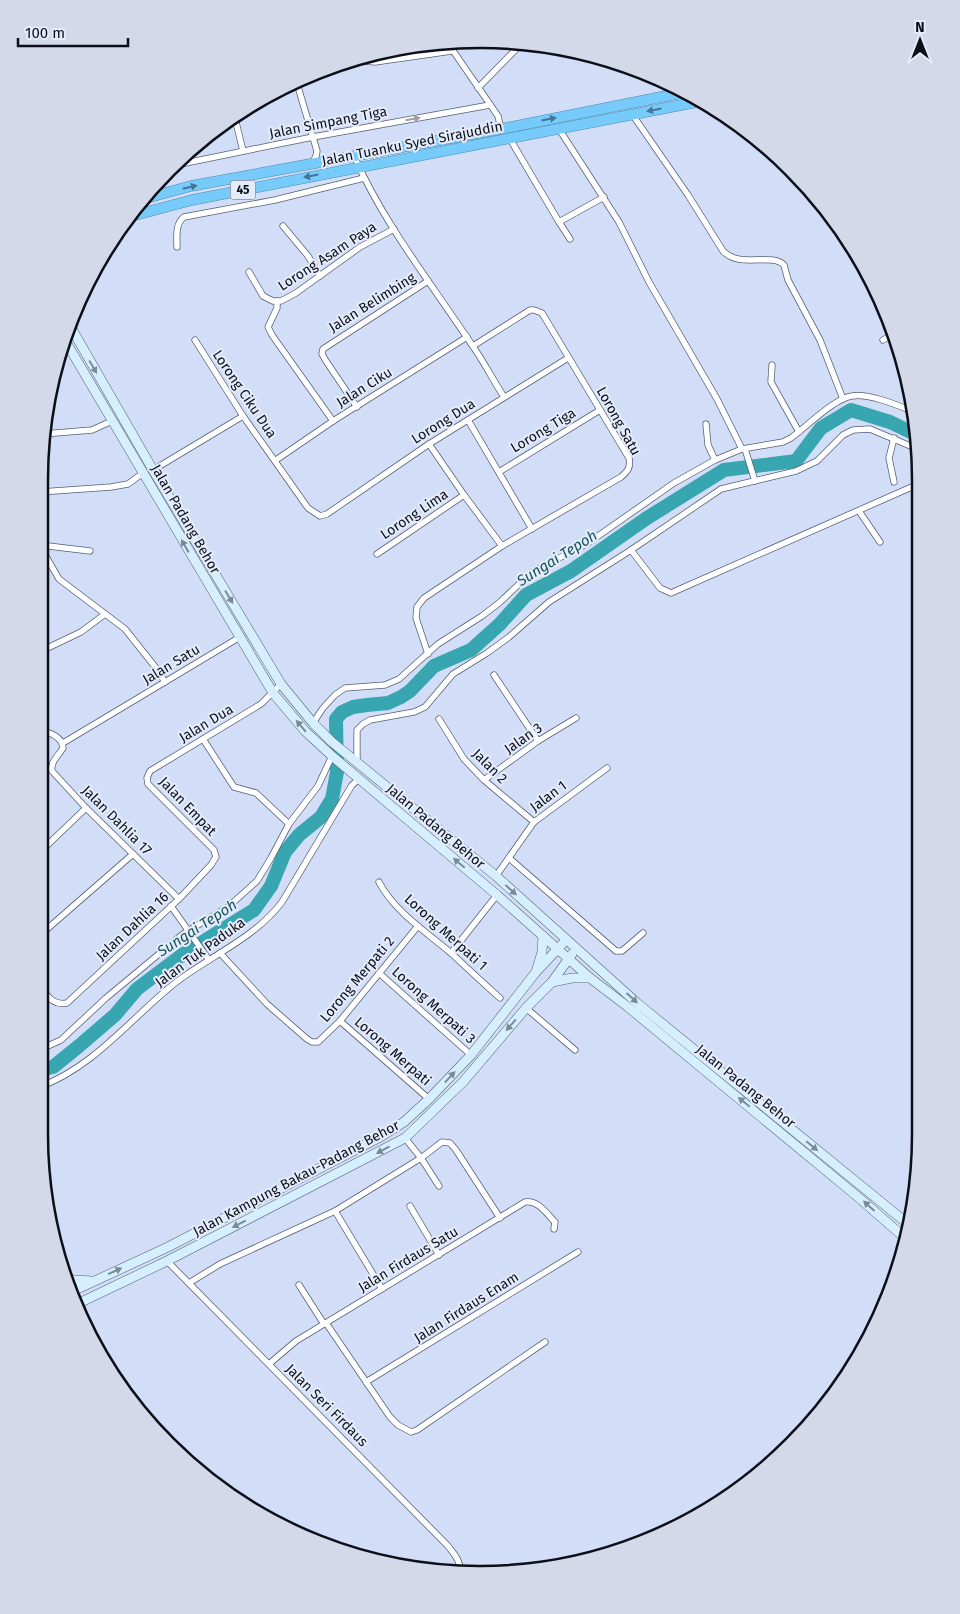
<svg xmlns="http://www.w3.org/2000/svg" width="960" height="1614" viewBox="0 0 960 1614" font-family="'Fira Sans',sans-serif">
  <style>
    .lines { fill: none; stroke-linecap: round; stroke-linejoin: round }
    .river { stroke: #38a6b0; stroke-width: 14 }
    .street-casing { stroke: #555f75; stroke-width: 7 }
    .secondary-casing { stroke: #555f75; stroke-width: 10 }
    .highway-casing { stroke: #5189ac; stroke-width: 11 }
    .street { stroke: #fff; stroke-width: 5.5 }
    .secondary { stroke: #d6effe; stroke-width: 9 }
    .highway { stroke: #76cbfb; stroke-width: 10 }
    .oneway { fill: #467695 }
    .oneway2 { fill: #9e9fa3 }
    .oneway3 { fill: #7b8a96 }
    .labels { text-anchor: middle; stroke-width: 4; stroke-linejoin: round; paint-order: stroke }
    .shield { fill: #e4ebfb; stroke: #4d515c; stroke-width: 1 }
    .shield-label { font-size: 12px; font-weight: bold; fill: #0c0f18 }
    .street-label { font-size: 14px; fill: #0c0f18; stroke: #e4ebfb }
    .water-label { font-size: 15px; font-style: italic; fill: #175459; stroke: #e4ebfb }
    .rim { fill: none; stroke: #0c0f18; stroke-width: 2.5 }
  </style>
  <rect width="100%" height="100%" fill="#d2def8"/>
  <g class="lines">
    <polyline class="river" points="39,1070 53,1067 79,1046 115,1015 137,989 182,955 254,910 271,886 285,852 299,835 321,817 332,799 337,772 336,719 342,712 353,707 367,705 388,703 401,697 410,691 434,666 471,650 500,624 526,595 571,571 647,518 724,470 796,461 821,428 851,410 890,422 917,435"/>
    <g class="street-casing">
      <g id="street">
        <polyline points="447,42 498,116 501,129"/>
        <polyline points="360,58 363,61 375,62 452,51"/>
        <polyline points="296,80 317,151 316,156 312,164"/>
        <polyline points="478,88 522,43"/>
        <polyline points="234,114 243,151"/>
        <path d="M632 114 688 195 723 251C740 269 771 252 784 265L788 280 820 340 843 399"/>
        <polyline points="559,129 619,222 649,282 717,399 742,449"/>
        <polyline points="510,139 559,222 604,197"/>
        <path d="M354 156C384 224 431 283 472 345 484 362 493 380 504 397"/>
        <polyline points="171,166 313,137 490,105"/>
        <polyline points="835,221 872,281"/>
        <polyline points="559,222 570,239"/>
        <polyline points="283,226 308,256 320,276"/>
        <path d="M177 247C177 236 175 224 184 217L275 200 364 178"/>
        <polyline points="249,272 263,296 273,301 281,301 296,293 360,247 394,229"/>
        <polyline points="277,301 277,308 268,327 272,335 333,421"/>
        <polyline points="195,340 243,416 308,508 320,516 327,514 429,444 568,358"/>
        <polyline points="883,340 896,333"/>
        <polyline points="772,365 771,382 799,432"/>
        <polyline points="357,407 326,361 322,354 323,349 428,281"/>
        <polyline points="468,420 532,529"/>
        <polyline points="706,424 708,445 715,460"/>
        <polyline points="43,434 92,430 112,421"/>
        <polyline points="429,444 464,495 502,546"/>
        <polyline points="745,449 755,481"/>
        <polyline points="276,460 333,421 467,337"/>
        <polyline points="153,470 243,416"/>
        <polyline points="499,472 600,410"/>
        <polyline points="920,477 914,486 920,498"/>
        <polyline points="894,482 889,458 894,438"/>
        <polyline points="40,492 111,487 128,484 143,473"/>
        <polyline points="859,511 880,542"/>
        <polyline points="40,545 90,551"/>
        <polyline points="40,546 59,579 125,629 156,668 165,682"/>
        <polyline points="631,550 660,588 671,593 914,486"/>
        <polyline points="377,554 464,495"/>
        <polyline points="39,652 81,632 105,614"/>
        <path d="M428 654 416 618 417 607 424 598 502 546 621 477C628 471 631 467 629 458L542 313 534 310H530L473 346"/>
        <polyline points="494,675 538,741"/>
        <polyline points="439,719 464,759 484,780 534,822"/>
        <path d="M313 723 323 708 335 695 345 688 385 685 399 679 438 644 482 616 499 603 532 572 588 543 674 483 715 460 742 449 783 442 791 438C806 427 835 398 852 396 868 393 897 405 912 411"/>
        <path d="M39 730C50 733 62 736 63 748 59 755 50 762 52 771L86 808 179 899"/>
        <polyline points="203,739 234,787 256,793 289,824"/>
        <polyline points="63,743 240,637"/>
        <polyline points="357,763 357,730 363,724 370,720 414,712 425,707 453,674 487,653 509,637 549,602 631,550 721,489 796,471 817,461 843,435 853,430 870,429 877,432 920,450"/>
        <polyline points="484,780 538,741 576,718"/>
        <polyline points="39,853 86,808"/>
        <polyline points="509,858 616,951 622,951 643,933"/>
        <polyline points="496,876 534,822 607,768"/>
        <path d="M379 882C394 911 426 932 451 953 467 968 483 983 500 998"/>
        <polyline points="171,906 209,960"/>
        <polyline points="39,936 133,854"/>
        <polyline points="220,953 267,1004 307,1039 312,1042 318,1042 340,1021 418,926"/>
        <polyline points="451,953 497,895"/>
        <polyline points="379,973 471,1055"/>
        <path d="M39 986C48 996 53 1006 67 1003L179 899 211 865 216 857 214 850 148 784 147 778 150 771 261 704 281 684"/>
        <polyline points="526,1008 575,1050"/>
        <polyline points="340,1021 429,1099"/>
        <polyline points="39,1050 61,1040 106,998 183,934 228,907 257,881 271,858 289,824 318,786 332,756"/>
        <path d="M39 1087C93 1068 131 1018 175 983 210 956 255 938 282 902L352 785 359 779"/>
        <polyline points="405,1138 421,1158 439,1186"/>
        <polyline points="410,1206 439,1255"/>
        <polyline points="335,1211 382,1289"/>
        <path d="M167 1261 448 1546C454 1554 461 1561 460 1572"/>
        <polyline points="189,1283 220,1264 335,1211 421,1158 442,1142 450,1143 456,1150 500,1218"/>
        <polyline points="299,1285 324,1324"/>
        <polyline points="326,1323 390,1417 398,1425 411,1432 417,1430 545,1342"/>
        <path d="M269 1364 296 1341 525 1202C538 1200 546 1213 555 1222L554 1229"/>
        <polyline points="366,1382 578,1252"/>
        <polyline points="478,1575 489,1574"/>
      </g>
    </g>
    <g class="secondary-casing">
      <g id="secondary">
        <polyline points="69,324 153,470 281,684 313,723 332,742 496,876 637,1003 908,1224"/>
        <polyline points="63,337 273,693 305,731 332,756 497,895 590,978 628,1007 858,1197 905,1238"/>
        <polyline points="536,972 542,952 543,936"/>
        <polyline points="552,982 572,978 590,978"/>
        <polyline points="63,1277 74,1280 92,1281"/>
        <polyline points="71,1292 168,1247 382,1136 404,1122 429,1099 471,1055 536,972 566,940"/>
        <polyline points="77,1304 167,1261 405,1138 463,1082 526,1008 552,982 572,954"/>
      </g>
    </g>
    <g class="highway-casing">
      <g id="highway">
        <polyline points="143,199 191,186 501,129 686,92"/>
        <polyline points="128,217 192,200 702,101"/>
      </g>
    </g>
    <use href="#street" class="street"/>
    <use href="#secondary" class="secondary"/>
    <use href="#highway" class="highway"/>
  </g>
  <defs><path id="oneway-solid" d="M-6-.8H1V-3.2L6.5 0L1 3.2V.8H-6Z" transform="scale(1.25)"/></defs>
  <g class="oneway">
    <use href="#oneway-solid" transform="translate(654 110) rotate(169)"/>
    <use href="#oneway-solid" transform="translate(549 119) rotate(-11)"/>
    <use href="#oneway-solid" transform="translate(311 176) rotate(169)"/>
    <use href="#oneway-solid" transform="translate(190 187) rotate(-13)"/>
  </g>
  <use class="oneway2" href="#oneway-solid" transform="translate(413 119) rotate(-10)"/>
  <g class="oneway3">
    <use href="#oneway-solid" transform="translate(93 367) rotate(60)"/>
    <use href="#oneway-solid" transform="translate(185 546) rotate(-120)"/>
    <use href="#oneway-solid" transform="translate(229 597) rotate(59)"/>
    <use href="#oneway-solid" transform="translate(301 726) rotate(-130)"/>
    <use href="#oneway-solid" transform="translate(459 863) rotate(-140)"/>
    <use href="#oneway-solid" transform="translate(511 890) rotate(42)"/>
    <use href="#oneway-solid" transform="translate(632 998) rotate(42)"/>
    <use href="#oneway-solid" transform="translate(511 1025) rotate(131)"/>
    <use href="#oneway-solid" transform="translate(450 1077) rotate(-47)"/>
    <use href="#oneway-solid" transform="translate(744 1102) rotate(-141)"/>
    <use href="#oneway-solid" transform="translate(812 1146) rotate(40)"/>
    <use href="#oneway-solid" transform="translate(383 1150) rotate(151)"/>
    <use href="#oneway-solid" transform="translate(869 1206) rotate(-138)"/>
    <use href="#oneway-solid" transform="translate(239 1224) rotate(153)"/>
    <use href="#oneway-solid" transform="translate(115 1271) rotate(-24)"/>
  </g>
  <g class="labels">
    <rect class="shield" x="230.5" y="180.5" width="25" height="19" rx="4"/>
    <g class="shield-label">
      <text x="243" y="194">45</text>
    </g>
    <g class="street-label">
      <text transform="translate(328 122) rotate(-11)" y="5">Jalan Simpang Tiga</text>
      <text transform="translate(412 143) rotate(-11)" y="5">Jalan Tuanku Syed Sirajuddin</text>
      <text transform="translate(327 256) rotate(-33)" y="5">Lorong Asam Paya</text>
      <text transform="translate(372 302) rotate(-32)" y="5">Jalan Belimbing</text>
      <text transform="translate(364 387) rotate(-32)" y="5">Jalan Ciku</text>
      <text transform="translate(245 394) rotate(56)" y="5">Lorong Ciku Dua</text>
      <text transform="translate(443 421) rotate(-32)" y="5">Lorong Dua</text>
      <text transform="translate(619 421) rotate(61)" y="5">Lorong Satu</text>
      <text transform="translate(543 430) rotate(-31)" y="5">Lorong Tiga</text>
      <text transform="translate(414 514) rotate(-34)" y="5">Lorong Lima</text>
      <text transform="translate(186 519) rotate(60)" y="5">Jalan Padang Behor</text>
      <text transform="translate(171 664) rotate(-31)" y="5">Jalan Satu</text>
      <text transform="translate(206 723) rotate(-31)" y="5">Jalan Dua</text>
      <text transform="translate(523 738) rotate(-35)" y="5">Jalan 3</text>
      <text transform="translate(490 766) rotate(45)" y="5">Jalan 2</text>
      <text transform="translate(548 796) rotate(-37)" y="5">Jalan 1</text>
      <text transform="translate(188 806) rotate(46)" y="5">Jalan Empat</text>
      <text transform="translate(117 820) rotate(45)" y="5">Jalan Dahlia 17</text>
      <text transform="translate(436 826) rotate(40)" y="5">Jalan Padang Behor</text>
      <text transform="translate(132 926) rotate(-43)" y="5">Jalan Dahlia 16</text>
      <text transform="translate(446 932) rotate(42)" y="5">Lorong Merpati 1</text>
      <text transform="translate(200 952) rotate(-36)" y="5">Jalan Tuk Paduka</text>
      <text transform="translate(357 979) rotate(-50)" y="5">Lorong Merpati 2</text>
      <text transform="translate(434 1005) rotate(42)" y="5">Lorong Merpati 3</text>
      <text transform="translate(393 1051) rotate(41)" y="5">Lorong Merpati</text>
      <text transform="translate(746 1086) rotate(39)" y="5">Jalan Padang Behor</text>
      <text transform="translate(296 1178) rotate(-28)" y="5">Jalan Kampung Bakau-Padang Behor</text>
      <text transform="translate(408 1259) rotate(-31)" y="5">Jalan Firdaus Satu</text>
      <text transform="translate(466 1307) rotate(-32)" y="5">Jalan Firdaus Enam</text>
      <text transform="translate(327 1405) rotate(45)" y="5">Jalan Seri Firdaus</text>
    </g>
    <g class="water-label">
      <text transform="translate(557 558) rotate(-32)" y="5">Sungai Tepoh</text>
      <text transform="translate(197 928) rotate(-33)" y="5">Sungai Tepoh</text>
    </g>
  </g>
  <path d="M0 0H960V1614H0ZM480 48H480A432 432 0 0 1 912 480V1134A432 432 0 0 1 480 1566H480A432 432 0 0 1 48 1134V480A432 432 0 0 1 480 48Z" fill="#d3d9e9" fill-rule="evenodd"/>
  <path class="rim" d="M480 48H480A432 432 0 0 1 912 480V1134A432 432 0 0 1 480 1566H480A432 432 0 0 1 48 1134V480A432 432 0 0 1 480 48Z"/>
  <g transform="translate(920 40)" stroke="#e4ebfb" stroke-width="4" paint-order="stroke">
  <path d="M0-4L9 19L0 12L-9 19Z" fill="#0c0f18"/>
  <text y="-8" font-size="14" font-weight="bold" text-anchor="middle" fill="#0c0f18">N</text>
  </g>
  <path d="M18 38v8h110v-8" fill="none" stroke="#0c0f18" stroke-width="2.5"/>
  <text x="25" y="38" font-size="15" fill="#0c0f18" stroke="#e4ebfb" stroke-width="4" paint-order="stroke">100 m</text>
</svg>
